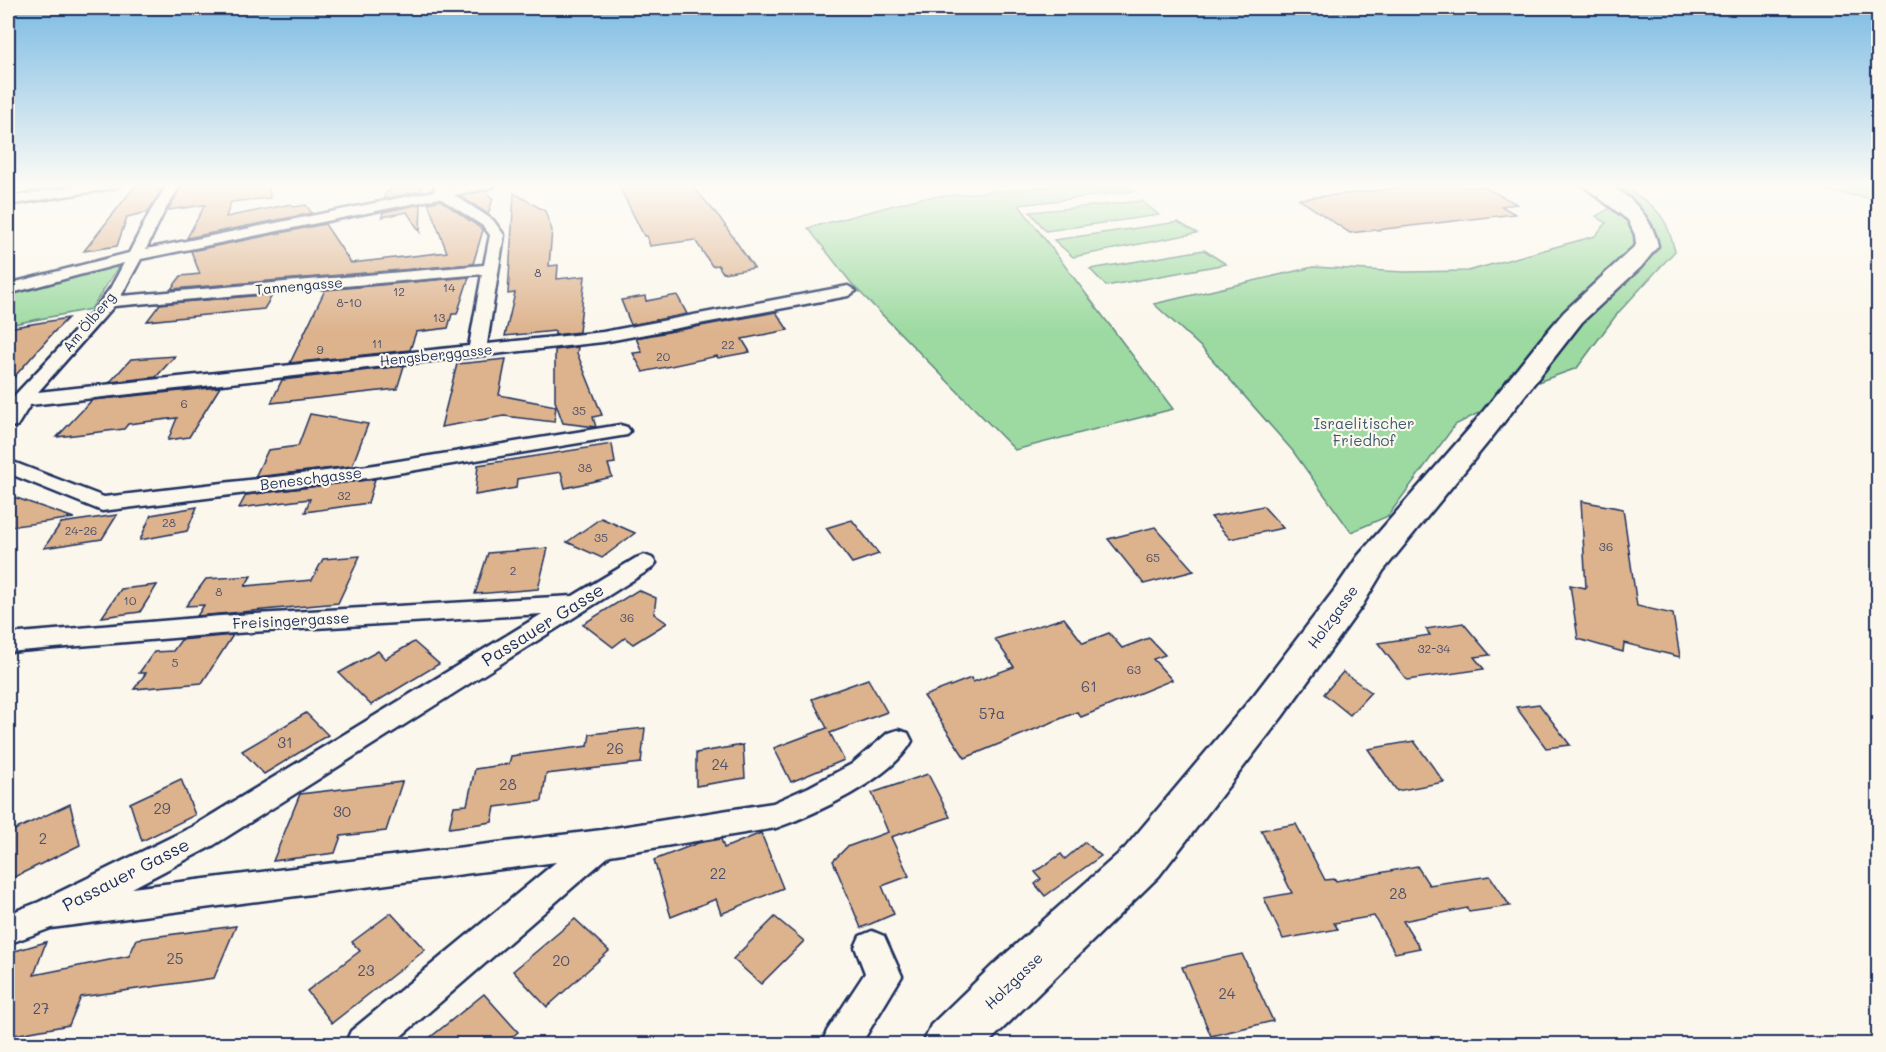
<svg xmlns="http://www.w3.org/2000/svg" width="1886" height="1052" viewBox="0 0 1886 1052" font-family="Mali,sans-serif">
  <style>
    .green { fill: #9ddaa1; stroke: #5c8480; stroke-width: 1.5 }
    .building { fill: #ddb38e; stroke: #1b2f5e; stroke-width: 1.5 }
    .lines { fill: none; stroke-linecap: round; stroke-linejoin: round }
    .street-casing { stroke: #1b2f5e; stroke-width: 5 }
    .secondary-casing { stroke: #1b2f5e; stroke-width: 5 }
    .street { fill: #fbf7ec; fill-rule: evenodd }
    .secondary { fill: #fbf7ec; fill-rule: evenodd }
    .labels { text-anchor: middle; stroke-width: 4.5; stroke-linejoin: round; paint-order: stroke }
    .number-label { font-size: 12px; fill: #4c506a }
    .far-street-label { font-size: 14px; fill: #1b2f5e; stroke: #fbf7ec }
    .park-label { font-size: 15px; fill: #3c5a6f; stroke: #fbf7ec }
    .street-label { font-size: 15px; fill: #1b2f5e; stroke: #fbf7ec }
    .near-number-label { font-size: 15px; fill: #4c506a }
    .near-street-label { font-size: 18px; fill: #1b2f5e; stroke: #fbf7ec }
  </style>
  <rect width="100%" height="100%" fill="#fbf7ec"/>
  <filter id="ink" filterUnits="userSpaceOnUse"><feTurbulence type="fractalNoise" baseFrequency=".0167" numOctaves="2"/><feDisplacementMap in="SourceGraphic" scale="12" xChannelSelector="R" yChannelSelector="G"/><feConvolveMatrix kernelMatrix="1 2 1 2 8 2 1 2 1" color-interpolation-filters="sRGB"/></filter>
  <g filter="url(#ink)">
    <g class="green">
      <polygon points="1075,184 1126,184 1135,191 1019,205 1173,409 1015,450 852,284 808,228 921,198"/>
      <path d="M1596 184C1623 184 1653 199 1666 224 1670 232 1672 242 1675 251L1617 314 1577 368 1538 382 1455 425 1388 516 1351 532 1292 450 1203 349 1154 304 1313 267 1404 272 1468 271 1595 236 1606 223 1596 216 1624 201Z"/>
      <polygon points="1793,184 1878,184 1878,200"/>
      <polygon points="1142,201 1159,215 1046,231 1030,212"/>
      <polygon points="1178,222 1197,233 1073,257 1054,240"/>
      <polygon points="1204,250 1226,264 1106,286 1090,269"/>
      <polygon points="122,261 91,309 8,325 8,293"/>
    </g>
    <g class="building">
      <polygon points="156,184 165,184 148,212 127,217 117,246 84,251 135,186"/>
      <polygon points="183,184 269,184 270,198 231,202 226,217 291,204 294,207 306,205 312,213 187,238 205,205 168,210"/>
      <polygon points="409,184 422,184 421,191 384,199 385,193 389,192 389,188"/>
      <polygon points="618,184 691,184 720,218 754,268 723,273 718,265 712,266 695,240 650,246 647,236 644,236"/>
      <polygon points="1433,184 1460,184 1466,188 1482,186 1517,204 1501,206 1515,214 1350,233 1299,199"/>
      <polygon points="485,191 493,199 488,214 460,196"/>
      <polygon points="514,193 545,211 552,230 549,266 558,265 557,279 585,276 579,332 555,335 555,331 505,336 515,293 508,294"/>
      <polygon points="440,200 483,230 473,264 171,289 181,276 200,274 191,251 325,224 351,263 447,252 428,203"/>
      <polygon points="421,204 420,232 407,212 382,217 383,212"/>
      <polygon points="469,277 457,314 452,314 448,328 416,332 410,350 290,363 325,290"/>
      <polygon points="273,294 264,309 147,321 160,304"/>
      <polygon points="677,295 687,314 631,325 621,300 645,296 646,301"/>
      <polygon points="776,312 788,330 742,339 750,352 718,358 717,356 643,372 633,353 642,352 636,338"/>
      <polygon points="68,318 53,333 8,384 8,328"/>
      <polygon points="578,347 577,353 602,415 593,417 596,427 563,423 555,401 555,350"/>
      <polygon points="175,356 156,377 110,382 131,359"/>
      <polygon points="506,359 499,395 556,406 554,422 504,416 441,427 457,364"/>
      <polygon points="404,366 397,389 271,403 282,380"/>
      <polygon points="220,387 189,437 168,440 177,418 128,424 124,429 57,437 92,400"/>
      <polygon points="310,414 368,424 352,466 255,477 268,450 298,446"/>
      <polygon points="612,444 615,463 608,464 612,477 565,488 561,472 517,479 516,488 475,495 478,465"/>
      <polygon points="375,479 368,503 305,512 310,499 239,508 246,495"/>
      <polygon points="8,495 74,518 8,527"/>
      <polygon points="1581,501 1623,509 1637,606 1673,614 1680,657 1624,643 1623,652 1578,639 1570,585 1586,588"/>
      <polygon points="1263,506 1283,528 1230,539 1211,517"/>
      <polygon points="197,507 187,531 140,540 151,515"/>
      <polygon points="117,515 102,539 44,548 61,523"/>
      <polygon points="601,518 635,533 602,558 567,542"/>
      <polygon points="852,520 879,554 852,563 826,528"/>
      <polygon points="1155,527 1194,571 1144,584 1108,539"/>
      <polygon points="548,548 538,589 475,594 488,553"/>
      <polygon points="360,556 338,603 197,616 204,605 186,606 206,579 251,576 245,586 312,580 323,559"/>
      <polygon points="157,585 140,612 102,617 121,589"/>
      <polygon points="638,590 656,598 654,614 667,623 633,644 625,638 613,647 583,624"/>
      <polygon points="1064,618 1083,643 1109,633 1122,648 1149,638 1165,655 1153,659 1172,680 1081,717 1077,712 965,758 924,696 971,678 973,682 1014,667 995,639"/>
      <polygon points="1463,623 1490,655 1474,657 1484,669 1407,680 1378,643 1430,635 1426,629"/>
      <polygon points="233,635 202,683 134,689 146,673 139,673 154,652 173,651 181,640"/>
      <polygon points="414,642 439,664 371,705 339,673 378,651 385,659"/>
      <polygon points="1343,672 1371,692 1350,715 1324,694"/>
      <polygon points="868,679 887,712 830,733 844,760 791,782 774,748 827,728 812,699"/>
      <polygon points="1539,704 1570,745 1546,748 1516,707"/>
      <polygon points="306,713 328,735 264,774 242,751"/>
      <polygon points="645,728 641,763 546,774 542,801 495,807 492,822 449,828 454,806 467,805 475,769 509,764 511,756 588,746 590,734"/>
      <polygon points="1414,741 1444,782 1397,791 1368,749"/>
      <polygon points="743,745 745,778 696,786 696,753"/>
      <polygon points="928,774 950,817 891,837 909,876 882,886 894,914 861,928 833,861 847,847 888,832 872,793"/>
      <polygon points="181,779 195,815 142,841 130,803"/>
      <polygon points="402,782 386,831 341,836 335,853 273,861 300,794"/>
      <polygon points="70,804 80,845 8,880 8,833"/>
      <polygon points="1296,824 1325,880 1335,879 1336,881 1417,866 1429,885 1490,876 1510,906 1469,912 1467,908 1403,921 1420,948 1395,953 1374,916 1334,923 1338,929 1283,939 1264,898 1292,893 1261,830"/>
      <polygon points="761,833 783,888 721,914 716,899 671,917 654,860 698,843 721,839 724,848"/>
      <polygon points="1085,842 1101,856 1045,896 1035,884 1041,879 1035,872 1061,854 1065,859"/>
      <polygon points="391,913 425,950 332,1023 307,991 360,951 352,942"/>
      <polygon points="775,917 804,941 761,984 733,959"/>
      <polygon points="575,919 609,951 547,1007 513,971"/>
      <polygon points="236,926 214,978 81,997 69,1025 8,1036 8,953 46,942 34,975 129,956 137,939"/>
      <polygon points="1242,954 1273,1021 1211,1036 1182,967"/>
      <polygon points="484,994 518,1032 504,1044 422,1044"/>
    </g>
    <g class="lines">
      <g class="street-casing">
        <g id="street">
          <polygon points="90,184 121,184 115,188 8,205 8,197"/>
          <path d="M168 184H181L164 212 146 249 435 191V184H445L447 188 468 184H494L493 187 454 195 493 220 504 235 487 344 603 332 848 286 856 291 848 296 603 342 30 405 17 426 8 427V410L14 396 92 313 111 287 124 263 8 294V284L129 253 150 212ZM440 198 483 226 490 235 484 265 121 296 141 259ZM482 274 469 346 38 392 114 306Z"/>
          <polygon points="620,425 627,427 630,431 627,435 368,478 102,511 8,473 8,460 104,497 368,466"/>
          <path d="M644 555 652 558 656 563 652 568 214 845 132 888 602 830 773 803 809 787 852 764 888 733 898 730 908 733 912 741C892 779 815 814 776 828L610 855 392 1044H345L351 1031 556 862 51 928 8 944V914L39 902 192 827 542 614 220 634 8 652V634L220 616 573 596 636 558Z"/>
          <polygon points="872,931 884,936 902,976 861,1044 822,1044 827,1031 865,973 855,947 860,936"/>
        </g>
      </g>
      <g class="secondary-casing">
        <path id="secondary" d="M1581 184C1588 184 1598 182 1604 184 1630 192 1654 221 1658 246L1641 267 1582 322 1489 441 1383 571 1362 606 1282 717 1159 876 987 1044H923L931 1025 993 965 1125 848 1254 695 1336 588 1358 556 1469 429 1541 339 1564 312 1636 245 1635 235 1628 220Z"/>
      </g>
      <use href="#street" class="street"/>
      <use href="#secondary" class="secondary"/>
    </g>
  </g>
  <linearGradient id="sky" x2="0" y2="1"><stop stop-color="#7cbbe3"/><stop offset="0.56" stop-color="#fdfbf6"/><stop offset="1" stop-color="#fdfbf6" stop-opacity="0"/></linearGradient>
  <rect width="1886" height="331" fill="url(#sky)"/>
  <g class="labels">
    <g class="number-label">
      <text x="538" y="277">8</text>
      <text x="449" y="292">14</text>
      <text x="399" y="296">12</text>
      <text x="349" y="307">8-10</text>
      <text x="439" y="322">13</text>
      <text x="377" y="348">11</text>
      <text x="728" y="349">22</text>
      <text x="320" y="354">9</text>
      <text x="663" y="361">20</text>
      <text x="184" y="408">6</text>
      <text x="579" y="415">35</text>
      <text x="585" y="472">38</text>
      <text x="344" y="500">32</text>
      <text x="169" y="527">28</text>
      <text x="81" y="535">24-26</text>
      <text x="601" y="542">35</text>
      <text x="1606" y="551">36</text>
      <text x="1153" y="562">65</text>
      <text x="513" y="575">2</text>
      <text x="219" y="596">8</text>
      <text x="130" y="605">10</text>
      <text x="627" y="622">36</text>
      <text x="1434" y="653">32-34</text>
      <text x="175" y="667">5</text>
      <text x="1134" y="674">63</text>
    </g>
    <g class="far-street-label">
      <text transform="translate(299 286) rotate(-5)" y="5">Tannengasse</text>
      <text transform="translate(89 322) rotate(-50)" y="5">Am Ölberg</text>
      <text transform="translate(436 355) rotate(-6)" y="5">Hengsberggasse</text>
    </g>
    <g class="park-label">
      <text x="1364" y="429">Israelitischer<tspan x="1364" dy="17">Friedhof</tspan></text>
    </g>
    <g class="street-label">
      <text transform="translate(311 479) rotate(-7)" y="5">Beneschgasse</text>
      <text transform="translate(1333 617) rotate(-54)" y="5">Holzgasse</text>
      <text transform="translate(291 621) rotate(-3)" y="5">Freisingergasse</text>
      <text transform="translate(1014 981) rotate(-44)" y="5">Holzgasse</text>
    </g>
    <g class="near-number-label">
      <text x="1089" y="692">61</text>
      <text x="992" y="719">57a</text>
      <text x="285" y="748">31</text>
      <text x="615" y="754">26</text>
      <text x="720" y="770">24</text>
      <text x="508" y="790">28</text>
      <text x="162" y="814">29</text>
      <text x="342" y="817">30</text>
      <text x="43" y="844">2</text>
      <text x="718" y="879">22</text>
      <text x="1398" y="899">28</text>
      <text x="175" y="964">25</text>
      <text x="561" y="966">20</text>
      <text x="366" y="976">23</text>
      <text x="1227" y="999">24</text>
      <text x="41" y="1014">27</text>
    </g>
    <g class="near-street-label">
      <text transform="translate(543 625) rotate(-32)" y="6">Passauer Gasse</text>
      <text transform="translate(126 875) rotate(-27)" y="6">Passauer Gasse</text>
    </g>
  </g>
  <rect width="1886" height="1052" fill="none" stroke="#fbf7ec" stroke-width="30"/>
  <rect x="15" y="15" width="1856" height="1022" fill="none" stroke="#1b2f5e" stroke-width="2" filter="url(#ink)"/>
</svg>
